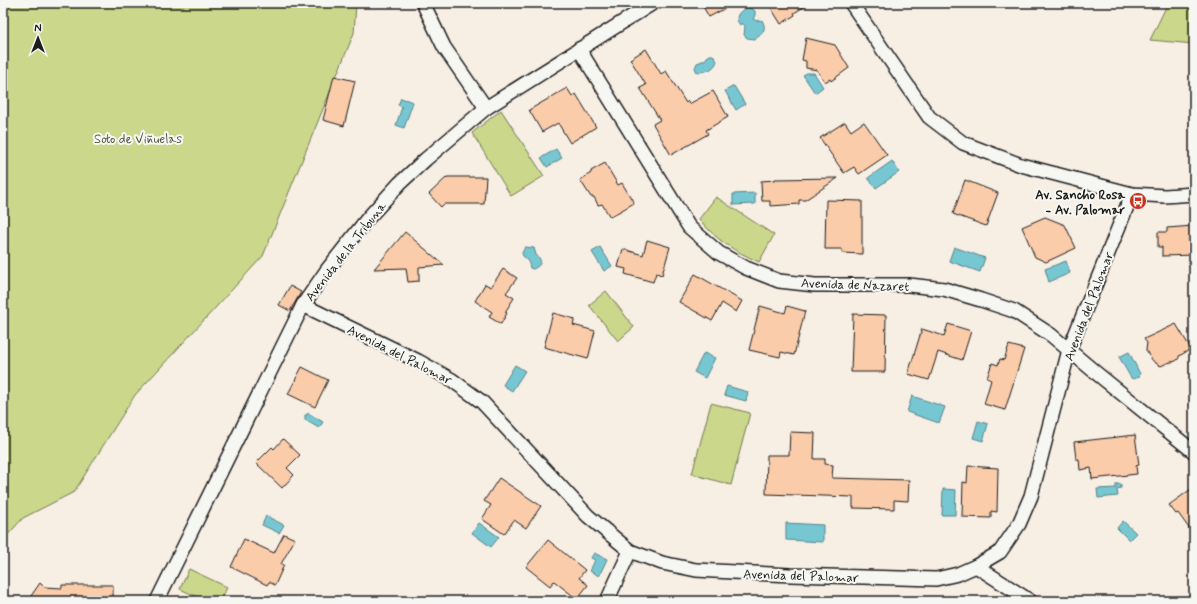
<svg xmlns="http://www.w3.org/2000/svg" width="1197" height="604" viewBox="0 0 1197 604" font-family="Mynerve,sans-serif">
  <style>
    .green { fill: #cbd78b; stroke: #747a54 }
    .water { fill: #77c7d2; stroke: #538389 }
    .building { fill: #fbccaa; stroke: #1c1c1c }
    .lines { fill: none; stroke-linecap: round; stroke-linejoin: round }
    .minor-casing { stroke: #1c1c1c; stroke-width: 16 }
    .minor { stroke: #f6f6f2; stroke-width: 13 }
    .labels { text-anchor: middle; stroke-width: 4; stroke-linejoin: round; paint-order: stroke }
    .park-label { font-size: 13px; fill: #51543d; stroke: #f6f6f2 }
    .poi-label { font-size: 13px; font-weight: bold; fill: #1c1c1c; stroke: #f6f6f2; text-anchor: end }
    .street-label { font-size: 13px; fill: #1c1c1c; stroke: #f6f6f2 }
  </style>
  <rect width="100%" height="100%" fill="#f7eee4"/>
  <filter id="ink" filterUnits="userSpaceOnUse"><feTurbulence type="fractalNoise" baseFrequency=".025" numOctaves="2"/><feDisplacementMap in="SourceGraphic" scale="8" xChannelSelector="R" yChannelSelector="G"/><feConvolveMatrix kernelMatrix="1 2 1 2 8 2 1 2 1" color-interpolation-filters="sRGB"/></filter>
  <g filter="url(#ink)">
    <g class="green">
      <polygon points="3,3 356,3 354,33 263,256 135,395 74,492 23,518 3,540"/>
      <polygon points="1168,3 1194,3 1194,44 1150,40"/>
      <polygon points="501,110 544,176 511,196 472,133"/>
      <path d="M716 197 774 235 759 262C733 250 717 241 699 219Z"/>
      <polygon points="606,291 634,327 618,341 589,305"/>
      <polygon points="711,403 750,413 731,485 692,474"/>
      <polygon points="189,569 227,587 221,601 207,601 180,589"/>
    </g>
    <g class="water">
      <path d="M747 8H751L755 11V15L753 19 757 21 759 20 760 21 762 20C767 29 763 34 755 39L747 38 744 35 745 26 742 23 740 25C734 18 738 11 747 8Z"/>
      <path d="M710 55H713L717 61C714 70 706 72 697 72L695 68 697 63 705 60 707 57Z"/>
      <polygon points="807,73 814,73 823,87 815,93 803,75"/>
      <polygon points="734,86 745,104 736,110 725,91"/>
      <polygon points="401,98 413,102 404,128 396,125 402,107 398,105"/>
      <polygon points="556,149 562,158 547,167 541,158"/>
      <polygon points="892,161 899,172 876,188 868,178"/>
      <polygon points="755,193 755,204 733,205 733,194"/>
      <path d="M525 247 534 248 536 255C543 260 542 265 533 269L530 268 528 260 523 256 522 253Z"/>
      <polygon points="600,247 612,266 604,271 592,252"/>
      <polygon points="954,247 985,258 980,272 949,261"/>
      <polygon points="1066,261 1070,273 1049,282 1045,269"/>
      <polygon points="1129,352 1140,374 1139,377 1134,379 1131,378 1119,357"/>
      <polygon points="704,353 715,358 705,378 694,372"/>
      <polygon points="515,365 525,371 512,391 503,385"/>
      <polygon points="727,386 748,392 746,401 724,395"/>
      <polygon points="912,396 945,407 939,423 907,412"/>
      <polygon points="308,413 323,422 319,428 305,420 305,415 307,415"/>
      <polygon points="978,421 988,424 983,441 973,438"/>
      <polygon points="1116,484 1121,484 1121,488 1117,489 1118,496 1098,498 1097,489 1116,488"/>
      <polygon points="943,489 956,490 955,515 942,515"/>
      <polygon points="266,516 284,525 279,533 262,525"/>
      <polygon points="1123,521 1136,533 1129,540 1117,528"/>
      <polygon points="479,523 499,537 491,547 472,533"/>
      <polygon points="786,523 823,525 823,542 786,540"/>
      <polygon points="594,553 607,559 599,576 590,571 595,560 591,558"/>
    </g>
    <g class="building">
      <polygon points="701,3 735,3 709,17"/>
      <polygon points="768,3 810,3 794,13 795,15 781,24"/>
      <polygon points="806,38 835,45 849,68 831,81 830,79 825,82 817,70 806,68 806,61 802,60"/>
      <polygon points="646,49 661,74 666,71 686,103 688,101 689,104 713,91 728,117 706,130 708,134 671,155 653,124 660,120 640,88 646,85 630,59"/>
      <polygon points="334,76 355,81 344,126 323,120"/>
      <polygon points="567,88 572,96 576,94 596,127 570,143 558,123 542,132 529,110"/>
      <polygon points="845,122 851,131 864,122 887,155 859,174 854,167 844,173 820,138"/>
      <polygon points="605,163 618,185 622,183 634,203 610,217 602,204 598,205 594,197 591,197 580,180 591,173 591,171"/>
      <polygon points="447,177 486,177 484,204 444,204 441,207 429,194"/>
      <polygon points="838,178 805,200 799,200 799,204 770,206 770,201 762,201 761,181 775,180 775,179"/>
      <polygon points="965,180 998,193 986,226 953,214"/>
      <polygon points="826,200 862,201 862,254 842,253 842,249 825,249"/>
      <polygon points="1045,217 1065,225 1076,248 1046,262 1035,257 1022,227"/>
      <polygon points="1194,226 1194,255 1162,256 1162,247 1158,247 1158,232 1167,232 1167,228"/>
      <polygon points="405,232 444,265 419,267 419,281 408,282 406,268 374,269"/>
      <polygon points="647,240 670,247 662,275 656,273 653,282 625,274 626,269 618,267 623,249 643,255"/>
      <polygon points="503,269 517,278 506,293 514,298 505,312 507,313 501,324 489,317 492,312 475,301 485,284 491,287"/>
      <polygon points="695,274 742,301 736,312 722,303 712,321 679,302"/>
      <polygon points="290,286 301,292 290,311 279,305"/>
      <polygon points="760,306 785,313 787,306 805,311 794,355 781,352 780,357 749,350"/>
      <polygon points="553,313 575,319 573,325 595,331 588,359 544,347"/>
      <polygon points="853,314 886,315 885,372 851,372"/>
      <polygon points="948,324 971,331 962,360 938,352 929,380 908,374 922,329 944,336"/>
      <polygon points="1176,324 1191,349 1179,356 1179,358 1176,361 1167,363 1161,366 1154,362 1149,356 1146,350 1147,343 1144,339"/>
      <polygon points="1009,345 1024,349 1005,410 984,404 991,380 987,378 992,363 998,365 1000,359 1004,360"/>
      <polygon points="302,367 328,380 315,407 288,394"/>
      <polygon points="790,432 815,433 814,459 825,459 825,464 833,465 832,478 909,480 908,501 894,500 894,509 853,508 853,497 766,494 767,455 789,455"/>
      <polygon points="1135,435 1139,465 1136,466 1137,474 1092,479 1091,468 1080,470 1079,459 1076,459 1074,442"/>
      <polygon points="283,439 300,455 287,468 294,475 282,488 256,463 272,447 274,449"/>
      <polygon points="968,466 998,468 997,512 991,511 991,518 962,517 963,482 967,483"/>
      <polygon points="499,478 541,506 526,528 514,520 504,534 482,519 491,505 484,501"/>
      <polygon points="1194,487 1194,535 1178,513 1176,514 1169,505"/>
      <polygon points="284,534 295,539 281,564 284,565 275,585 269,582 267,585 231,567 244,539 274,553"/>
      <polygon points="548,540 585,570 579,578 588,585 577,599 554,581 550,586 526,567"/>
      <polygon points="40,583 44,587 62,588 62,585 113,585 113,601 37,601 31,596"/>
    </g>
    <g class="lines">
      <g class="minor-casing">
        <g id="minor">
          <polyline points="423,3 444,47 486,108"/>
          <polyline points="851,3 929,117 963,143 1021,165 1132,194 1165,196 1194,194"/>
          <polyline points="579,49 689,227 719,253 746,268 779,281 815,285 909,285 944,289 981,300 1014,311 1051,335 1095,372 1194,452"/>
          <polyline points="303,305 418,361 452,380 482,402 588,516 630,551 662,563 696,570 790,575 936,579 958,574 976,566 1000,552 1019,524 1031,496 1069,350 1132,194"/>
          <polyline points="976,566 1030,601"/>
          <polyline points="157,601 303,305 327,270 368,218 400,183 426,159 486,108 653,3"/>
          <polyline points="607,601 630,551"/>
        </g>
      </g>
      <use href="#minor" class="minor"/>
    </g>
  </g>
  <defs>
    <g id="bus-disc" transform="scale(0.9)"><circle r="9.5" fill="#c8321e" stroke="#f6f6f2"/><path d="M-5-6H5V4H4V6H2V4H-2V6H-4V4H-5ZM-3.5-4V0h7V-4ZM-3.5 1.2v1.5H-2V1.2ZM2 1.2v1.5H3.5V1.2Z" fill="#fff"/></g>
  </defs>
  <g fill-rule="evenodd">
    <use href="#bus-disc" x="1138" y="201"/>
  </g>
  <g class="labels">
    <g class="park-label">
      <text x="138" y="143">Soto de Viñuelas</text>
    </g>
    <g class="poi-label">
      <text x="1125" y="199">Av. Sancho Rosa<tspan x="1125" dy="15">- Av. Palomar</tspan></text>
    </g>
    <g class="street-label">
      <text transform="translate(345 251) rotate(-52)" y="5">Avenida de la Tribuna</text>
      <text transform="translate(855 284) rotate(2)" y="5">Avenida de Nazaret</text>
      <text transform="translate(1088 306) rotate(-69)" y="5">Avenida del Palomar</text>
      <text transform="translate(400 354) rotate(27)" y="5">Avenida del Palomar</text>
      <text transform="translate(801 575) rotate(2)" y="5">Avenida del Palomar</text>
    </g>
  </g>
  <rect width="1197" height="604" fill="none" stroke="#f6f6f2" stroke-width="16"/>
  <rect x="8" y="8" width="1181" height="588" fill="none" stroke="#1c1c1c" stroke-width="1.5" filter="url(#ink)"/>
  <g transform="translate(38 38)" stroke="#f6f6f2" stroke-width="3" paint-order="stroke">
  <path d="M0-3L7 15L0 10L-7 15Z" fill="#1c1c1c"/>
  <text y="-6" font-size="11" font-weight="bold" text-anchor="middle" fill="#1c1c1c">N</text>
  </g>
</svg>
